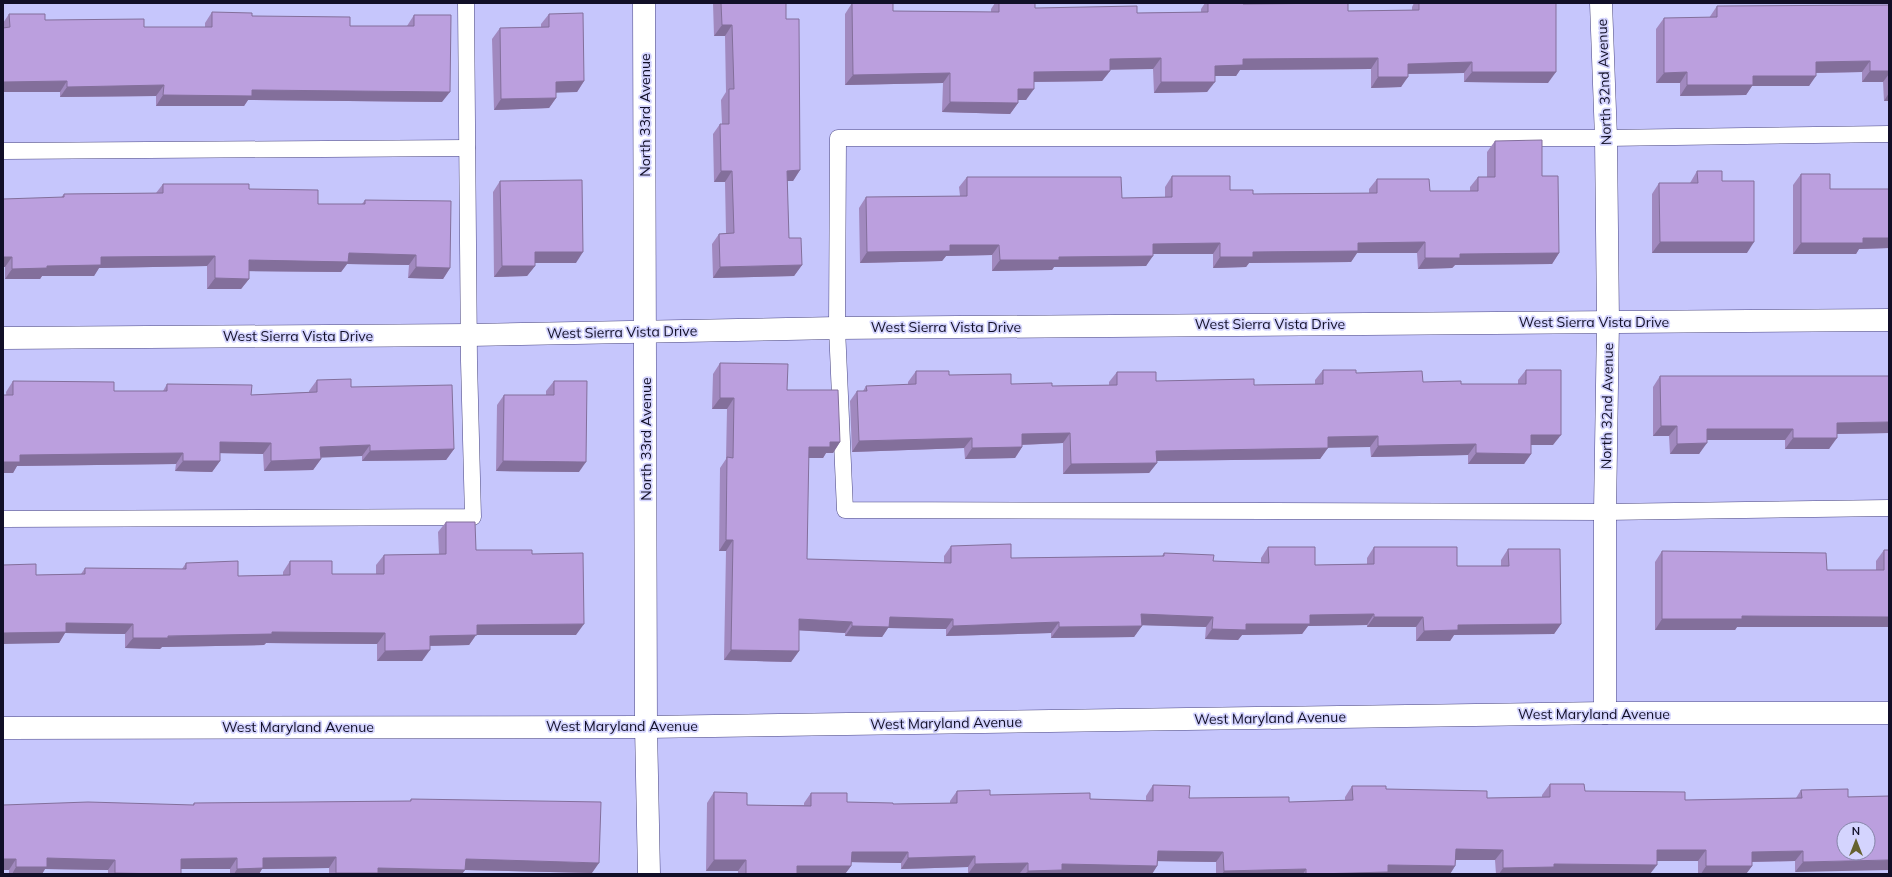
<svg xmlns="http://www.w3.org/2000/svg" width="1892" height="877" viewBox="0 0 1892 877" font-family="Mulish,sans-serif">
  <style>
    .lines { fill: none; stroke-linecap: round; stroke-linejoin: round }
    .lane-casing { stroke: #4a4680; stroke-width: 17 }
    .street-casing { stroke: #4a4680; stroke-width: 23 }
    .secondary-casing { stroke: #4a4680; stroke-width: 23 }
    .lane { stroke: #fff; stroke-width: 16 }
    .street { stroke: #fff; stroke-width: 22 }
    .secondary { stroke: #fff; stroke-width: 22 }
    .wall { fill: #a189bf }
    .shaded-wall { fill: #836f9b }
    .building { fill: #bb9fde; stroke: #836f9b; fill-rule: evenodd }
    .labels { text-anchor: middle; stroke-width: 3.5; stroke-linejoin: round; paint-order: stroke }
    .street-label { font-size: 14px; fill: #110f27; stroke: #d4d4fe }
  </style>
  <rect width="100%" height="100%" fill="#c6c6fc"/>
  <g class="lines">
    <g class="lane-casing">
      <g id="lane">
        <polyline points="1889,134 1606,138 838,138 837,328 845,510 1605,512 1889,508"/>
        <polyline points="3,151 467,148"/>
        <polyline points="3,519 473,517 469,361 466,3"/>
      </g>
    </g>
    <g class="street-casing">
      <g id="street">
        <polyline points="644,3 646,727 649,874"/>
        <polyline points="1601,3 1606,138 1608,322 1605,512 1605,713"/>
        <polyline points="3,338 469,335 837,328 1889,320"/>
      </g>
    </g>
    <g class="secondary-casing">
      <polyline id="secondary" points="3,728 646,727 1605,713 1889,713"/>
    </g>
    <use href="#lane" class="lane"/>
    <use href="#street" class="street"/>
    <use href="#secondary" class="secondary"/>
  </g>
  <g class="wall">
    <polygon points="713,3 786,3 786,19 800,170 793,181 787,181 789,238 802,265 794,276 713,278 712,244 719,234 726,233 725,182 714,182 713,134 720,124 722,124 721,100 726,92 725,36 714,36"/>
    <polygon points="852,3 893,11 991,12 991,9 995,3 1035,3 1035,8 1137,13 1201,12 1201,9 1205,3 1243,3 1243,4 1348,11 1412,10 1412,7 1414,3 1556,3 1548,83 1464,82 1464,73 1408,74 1401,87 1371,88 1371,69 1240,70 1236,76 1215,76 1207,92 1154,93 1153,69 1110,69 1110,71 1102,81 1034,82 1026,100 1018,100 1018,103 1010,114 942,112 943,83 845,85 845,14"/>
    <polygon points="1889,5 1889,101 1884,101 1883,82 1862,82 1862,72 1816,73 1809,86 1752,86 1746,95 1680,96 1680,83 1656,83 1656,29 1664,18 1709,18 1717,6"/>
    <polygon points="212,12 350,26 407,26 414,15 442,102 248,100 244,106 156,106 156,96 60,97 60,92 3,92 3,23 9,14 45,20 144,27 205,27 205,23"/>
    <polygon points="549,14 584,81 577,92 556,92 556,98 549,108 494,110 492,39 500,28 541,27 541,24"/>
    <polygon points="1495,141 1542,176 1559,253 1552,264 1455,265 1452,268 1418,269 1417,253 1357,253 1351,262 1249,263 1246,267 1213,268 1213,254 1153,254 1146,266 1054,267 1052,270 992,271 992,255 946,256 942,261 860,263 859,208 866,197 960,196 959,187 967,177 1122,198 1165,197 1165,187 1172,176 1230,190 1253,194 1369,193 1369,189 1377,179 1430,191 1470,191 1470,187 1478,177 1487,177 1487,152"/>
    <polygon points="1697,171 1722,181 1747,253 1652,253 1652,194 1659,183 1690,183"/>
    <polygon points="1801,174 1830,189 1889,189 1889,176 1889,248 1859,249 1856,254 1793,254 1793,185"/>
    <polygon points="500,181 576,263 535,263 535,266 527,276 494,277 493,192"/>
    <polygon points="163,184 249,189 318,204 362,204 365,200 450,268 443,279 408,278 409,265 347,264 341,272 249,271 249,279 241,289 207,289 207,266 99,268 94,276 42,276 40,279 5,279 5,267 3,267 64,194 156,193"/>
    <polygon points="720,363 787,390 840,442 833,453 826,453 823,458 808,458 807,559 944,563 944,556 951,546 1011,558 1162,556 1164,553 1213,561 1261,563 1261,558 1268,547 1315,565 1367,564 1367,558 1374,547 1457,566 1501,566 1501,560 1508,549 1561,624 1554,634 1454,635 1450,641 1416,641 1416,627 1367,627 1367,625 1308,626 1302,634 1242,635 1238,640 1205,639 1206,627 1142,625 1134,637 1051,638 1051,633 946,636 946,629 888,628 882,637 845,636 845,633 799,630 799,651 791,662 724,660 726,551 719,551 720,468 726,459 727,409 712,409 713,374"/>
    <polygon points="1323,370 1356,373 1423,382 1461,384 1518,384 1518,380 1526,370 1553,445 1531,445 1531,454 1524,464 1468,464 1468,455 1371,457 1370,447 1328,447 1320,459 1157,461 1157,463 1149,473 1063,474 1063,443 1022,445 1022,447 1015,458 965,459 964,448 852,452 850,401 857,391 863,391 866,386 908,385 908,382 916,371 1011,384 1052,386 1109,385 1109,382 1117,372 1156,381 1254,385 1315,384 1315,380"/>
    <polygon points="1660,376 1889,433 1837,434 1829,449 1785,449 1785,440 1707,440 1699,454 1670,454 1669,436 1653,436 1653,387"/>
    <polygon points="317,380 351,387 454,449 446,460 362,461 362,456 321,457 321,459 313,470 264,471 263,454 220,453 220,461 212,472 175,471 176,464 17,466 13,473 6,392 13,381 114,391 163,391 167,384 251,395 309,392 309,391"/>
    <polygon points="554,381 579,472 496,471 497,405 504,395 546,395 546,391"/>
    <polygon points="446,522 476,550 532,554 576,635 476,635 469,645 430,646 422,661 377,661 377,644 266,643 264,645 162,647 160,649 125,648 125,634 65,633 59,643 36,575 81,574 85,568 182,569 186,563 238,576 283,575 283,572 290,561 332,574 376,574 376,565 384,555 439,554 438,532"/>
    <polygon points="1884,550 1889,627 1737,627 1735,630 1655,630 1655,562 1662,551 1827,570 1876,570 1876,561"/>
    <polygon points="1550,784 1585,791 1685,800 1796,798 1801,790 1848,797 1889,796 1795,872 1795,861 1752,862 1752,866 1746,874 1698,874 1698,861 1657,861 1650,874 1496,874 1495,860 1456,860 1455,866 1450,874 1216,874 1216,862 1158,861 1157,866 1152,874 1020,874 1020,873 968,874 968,867 901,869 901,863 851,862 851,866 845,874 738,874 738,871 706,871 707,803 714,792 747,805 804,805 804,803 811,793 847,802 893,804 950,803 950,801 957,791 990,795 1090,799 1146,800 1146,796 1153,785 1189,798 1289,802 1345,800 1345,797 1352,786 1487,798 1542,797 1542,795"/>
    <polygon points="411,799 592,873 465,870 462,874 329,874 329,868 262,869 259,874 230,874 230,869 181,869 181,874 108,874 108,870 45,869 42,874 9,874 9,870 3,870 3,805 193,805 194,803 410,801"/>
  </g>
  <g class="shaded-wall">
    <polygon points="722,25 732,25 725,36 714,36"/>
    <polygon points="1161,58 1153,69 1102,70 1110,59"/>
    <polygon points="1378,58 1371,69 1240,70 1236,76 1207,76 1215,66 1243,59"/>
    <polygon points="1870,61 1862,72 1809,73 1816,62"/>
    <polygon points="1472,62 1464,73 1400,74 1408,64"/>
    <polygon points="1110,71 1102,81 1027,82 1034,72"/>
    <polygon points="1870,71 1889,71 1889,74 1883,82 1862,82"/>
    <polygon points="1472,72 1556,72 1548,83 1464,82"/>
    <polygon points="1687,72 1680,83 1656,83 1664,73"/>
    <polygon points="950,73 943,83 845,85 853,75"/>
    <polygon points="1753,76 1816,76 1809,86 1752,86 1746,95 1680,96 1687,85"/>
    <polygon points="1378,77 1408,77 1401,87 1371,88"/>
    <polygon points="67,81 60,92 3,92 3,82"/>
    <polygon points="584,81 577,92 548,93 556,82"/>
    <polygon points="1161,82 1215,82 1207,92 1154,93"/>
    <polygon points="164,85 156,96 60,97 67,87"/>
    <polygon points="1018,89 1034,89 1026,100 1011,100"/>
    <polygon points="252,90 450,92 442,102 248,100 244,106 156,106 163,95"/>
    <polygon points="1889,93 1889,101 1884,101"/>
    <polygon points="556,98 549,108 494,110 501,99"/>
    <polygon points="950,102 1018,103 1010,114 942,112"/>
    <polygon points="800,170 793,181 780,181 787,171"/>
    <polygon points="721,171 732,171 725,182 714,182"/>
    <polygon points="1863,238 1889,238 1889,248 1859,249 1856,254 1793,254 1801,243"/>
    <polygon points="1425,242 1417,253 1357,253 1351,262 1249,263 1246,267 1213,268 1220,257 1253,252 1358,243"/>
    <polygon points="1660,242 1754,242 1747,253 1652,253"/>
    <polygon points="1220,243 1213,254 1146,254 1153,244"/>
    <polygon points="950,245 999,245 992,255 946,256 942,261 860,263 867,252"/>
    <polygon points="535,252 583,252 576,263 527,263"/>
    <polygon points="349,253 416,255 409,265 347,264 341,272 241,271 249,260"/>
    <polygon points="1559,253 1552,264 1455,265 1452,268 1418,269 1425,258 1460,254"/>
    <polygon points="215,256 207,266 99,268 94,276 42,276 40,279 5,279 12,269 101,257"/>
    <polygon points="1153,256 1146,266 1054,267 1052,270 992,271 1000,260 1059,257"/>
    <polygon points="3,257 12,257 5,267 3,267"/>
    <polygon points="802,265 794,276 713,278 720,267"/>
    <polygon points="502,266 535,266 527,276 494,277"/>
    <polygon points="416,267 450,268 443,279 408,278"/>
    <polygon points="215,278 249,279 241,289 207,289"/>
    <polygon points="720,398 734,398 727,409 712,409"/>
    <polygon points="1889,422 1889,433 1829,434 1837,423"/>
    <polygon points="1661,426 1677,426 1669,436 1653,436"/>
    <polygon points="1707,429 1793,429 1785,440 1699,440"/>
    <polygon points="1070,433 1063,443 1014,445 1022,434"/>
    <polygon points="1531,435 1561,435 1553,445 1524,445"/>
    <polygon points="1378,436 1370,447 1320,448 1328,437"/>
    <polygon points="972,438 964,448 852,452 859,441"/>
    <polygon points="1793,438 1837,438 1829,449 1785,449"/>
    <polygon points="220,442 271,443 263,454 212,453"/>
    <polygon points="830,442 840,442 833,453 826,453 823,458 801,458 809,447"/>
    <polygon points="1707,443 1699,454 1670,454 1677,444"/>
    <polygon points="1476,444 1468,455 1371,457 1378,446"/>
    <polygon points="370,445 362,456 313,458 320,447"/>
    <polygon points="1022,447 1015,458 965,459 972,448"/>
    <polygon points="1328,448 1320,459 1149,461 1156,451"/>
    <polygon points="454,449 446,460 362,461 370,451"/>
    <polygon points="183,453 176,464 17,466 13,473 3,473 3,462 20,455"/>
    <polygon points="1476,453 1531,454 1524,464 1468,464"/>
    <polygon points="321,459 313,470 264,471 271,461"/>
    <polygon points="183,461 220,461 212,472 175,471"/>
    <polygon points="503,461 586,462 579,472 496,471"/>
    <polygon points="1157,463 1149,473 1063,474 1071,464"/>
    <polygon points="726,540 733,540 726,551 719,551"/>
    <polygon points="1141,614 1213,617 1206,627 1134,625"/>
    <polygon points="1374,614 1367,625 1308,626 1302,634 1242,635 1238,640 1205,639 1212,629 1310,615"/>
    <polygon points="1742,616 1889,617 1889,627 1737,627 1735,630 1655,630 1662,619"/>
    <polygon points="890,617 953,619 946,629 888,628 882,637 845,636 852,626"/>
    <polygon points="1374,617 1423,617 1416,627 1367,627"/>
    <polygon points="799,619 852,622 845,633 792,630"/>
    <polygon points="1059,622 1051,633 946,636 953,626"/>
    <polygon points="66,623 133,624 125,634 65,633 59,643 3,644 3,633"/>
    <polygon points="584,624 576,635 476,635 469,645 422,646 430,636 477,625"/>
    <polygon points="1561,624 1554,634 1454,635 1450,641 1416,641 1424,631 1458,625"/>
    <polygon points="1142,626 1134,637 1051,638 1059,627"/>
    <polygon points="272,632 385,633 377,644 266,643 264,645 162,647 160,649 125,648 133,638"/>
    <polygon points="430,650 422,661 377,661 385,651"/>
    <polygon points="731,650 799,651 791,662 724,660"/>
    <polygon points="1456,849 1503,850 1495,860 1448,860"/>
    <polygon points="1657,850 1706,850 1698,861 1649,861"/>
    <polygon points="1158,851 1223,852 1216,862 1150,861"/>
    <polygon points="1803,851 1795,861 1744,862 1752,852"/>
    <polygon points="852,852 908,852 901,863 844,862"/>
    <polygon points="975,856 968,867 901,869 908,858"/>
    <polygon points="336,857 329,868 262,869 259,874 234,874 237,869 263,858"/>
    <polygon points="47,858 115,860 108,870 45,869 42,874 12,874 16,867"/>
    <polygon points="237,858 230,869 174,869 181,859"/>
    <polygon points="3,859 16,859 9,870 3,870"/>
    <polygon points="466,859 599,863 592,873 465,870 462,874 336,874 336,873 378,868"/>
    <polygon points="714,860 746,860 738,871 706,871"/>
    <polygon points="1889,860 1889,870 1795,872 1803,862"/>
    <polygon points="1028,863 1020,873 968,874 975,864"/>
    <polygon points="1062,864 1157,866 1152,874 1025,874 1028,871"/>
    <polygon points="1554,864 1657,865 1650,874 1499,874 1503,868"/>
    <polygon points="1388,865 1455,866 1450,874 1316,874"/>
    <polygon points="797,866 851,866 845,874 791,874"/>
    <polygon points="1706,866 1752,866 1746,874 1701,874"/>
    <polygon points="1306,869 1303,874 1222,874 1224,871"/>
    <polygon points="115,873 165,874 114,874"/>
  </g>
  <g class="building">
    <polygon points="721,3 786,3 786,19 799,19 800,170 787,171 789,238 801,238 802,265 720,267 719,234 734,233 732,171 721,171 720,124 729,124 729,89 734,89 732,25 722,25"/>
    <polygon points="852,3 893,3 893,11 999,12 999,3 1035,3 1035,8 1137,6 1137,13 1208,12 1208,3 1243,3 1243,4 1348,3 1348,11 1419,10 1419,3 1556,3 1556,72 1472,72 1472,62 1408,64 1408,77 1378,77 1378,58 1243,59 1243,65 1215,66 1215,82 1161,82 1161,58 1110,59 1110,71 1034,72 1034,89 1018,89 1018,103 950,102 950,73 853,75"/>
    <polygon points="1889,5 1889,71 1870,71 1870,61 1816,62 1816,76 1753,76 1753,85 1687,85 1687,72 1664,73 1664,18 1717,17 1717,6"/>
    <polygon points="212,12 252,13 252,16 350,17 350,26 414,26 414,15 451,15 450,92 252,90 252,96 163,95 164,85 67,87 67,81 3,82 3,28 10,27 9,14 45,14 45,20 144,19 144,27 212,27"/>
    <polygon points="583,13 584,81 556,82 556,98 501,99 500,28 549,27 549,14"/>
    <polygon points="1542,140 1542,176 1558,176 1559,253 1460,254 1460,258 1425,258 1425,242 1358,243 1358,251 1253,252 1253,257 1220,257 1220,243 1153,244 1153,256 1059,257 1059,260 1000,260 999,245 950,245 950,251 867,252 866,197 967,196 967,177 1121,177 1122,198 1172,197 1172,176 1230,176 1230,190 1253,190 1253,194 1377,193 1377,179 1429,179 1430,191 1478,191 1478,177 1495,177 1495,141"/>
    <polygon points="1697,171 1722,171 1722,181 1754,181 1754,242 1660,242 1659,183 1698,183"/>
    <polygon points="1801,174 1830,174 1830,189 1889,189 1889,238 1863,238 1863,243 1801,243"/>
    <polygon points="582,180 583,252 535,252 535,266 502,266 500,181"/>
    <polygon points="163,184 249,184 249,189 318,190 318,204 365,204 365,200 451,201 450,268 416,267 416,255 349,253 348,262 249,260 249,279 215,278 215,256 101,257 101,265 47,266 47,268 12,269 12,257 3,257 3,199 64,197 64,194 163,193"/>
    <polygon points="720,363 788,364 787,390 838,390 840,442 830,442 830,447 809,447 807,559 951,563 951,546 1011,544 1011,558 1164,556 1164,553 1214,555 1213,561 1269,563 1268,547 1315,547 1315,565 1374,564 1374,547 1457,547 1457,566 1509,566 1508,549 1560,549 1561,624 1458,625 1458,630 1424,631 1423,617 1374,617 1374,614 1310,615 1310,624 1246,624 1246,630 1212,629 1213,617 1141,614 1142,626 1059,627 1059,622 953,626 953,619 890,617 889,627 852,626 852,622 799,619 799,651 731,650 733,540 726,540 727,457 733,458 734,398 720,398"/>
    <polygon points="1323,370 1356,370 1356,373 1422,371 1423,382 1461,381 1461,384 1526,384 1526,370 1561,370 1561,435 1531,435 1531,454 1476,453 1476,444 1378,446 1378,436 1328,437 1328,448 1156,451 1157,463 1071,464 1070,433 1022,434 1022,447 972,448 972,438 859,441 857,391 867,391 866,386 916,384 916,371 949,371 949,375 1011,374 1011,384 1052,383 1052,386 1117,385 1117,372 1156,372 1156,381 1254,379 1254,385 1323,384"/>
    <polygon points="1660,376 1889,376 1889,422 1837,423 1837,438 1793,438 1793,429 1707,429 1707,443 1677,444 1677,426 1661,426"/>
    <polygon points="351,379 351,387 452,385 454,449 370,451 370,445 320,447 321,459 271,461 271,443 220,442 220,461 183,461 183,453 20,455 20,462 3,462 3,395 13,395 13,381 114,382 114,391 167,391 167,384 252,385 251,395 317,392 317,380"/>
    <polygon points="554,381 587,381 586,462 503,461 504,395 554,395"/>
    <polygon points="446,522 475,522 476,550 532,550 532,554 583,553 584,624 477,625 477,635 430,636 430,650 385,651 385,633 272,632 272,634 168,636 168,638 133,638 133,624 66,623 66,632 3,633 3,565 36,564 36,575 85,574 85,568 186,569 186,563 238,561 238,576 290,575 290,561 332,561 332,574 384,574 384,555 446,554"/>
    <polygon points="1884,550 1889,550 1889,617 1742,616 1742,619 1662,619 1662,551 1826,553 1827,570 1884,570"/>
    <path d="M1550 784H1584L1585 791 1685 792V800L1802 798 1801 790 1848 789V797L1889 796V860L1803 862V851L1752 852V866H1706V850H1657V865L1554 864V867L1503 868V850L1456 849 1455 866 1388 865V872L1316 874H1306V869L1224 871 1223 852 1158 851 1157 866 1062 864V870L1028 871V863L975 864V856L908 858V852H852L851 866H797V874H746V860H714V792L747 793V805L811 806V793H847V802L893 803V804L957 803V791L990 790V795L1090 793V799L1153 801V785L1190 786 1189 798 1289 797V802L1353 800 1352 786H1386V789L1487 791V798L1550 797ZM1844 829H1868V853H1844Z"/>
    <polygon points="411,799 601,802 599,863 466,859 465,870 378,868 378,873 336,873 336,857 263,858 263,868 237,869 237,858 181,859 181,874 165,874 115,873 115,860 47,858 47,867 16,867 16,859 3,859 3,805 88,802 194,805 194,803 411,801"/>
  </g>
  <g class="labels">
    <g class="street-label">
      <text transform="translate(1604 82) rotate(-92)" y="5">North 32nd Avenue</text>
      <text transform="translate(645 115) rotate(-90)" y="5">North 33rd Avenue</text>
      <text x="1594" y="327">West Sierra Vista Drive</text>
      <text x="1270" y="329">West Sierra Vista Drive</text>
      <text x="946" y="332">West Sierra Vista Drive</text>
      <text transform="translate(622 332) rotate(-1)" y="5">West Sierra Vista Drive</text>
      <text x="298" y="341">West Sierra Vista Drive</text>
      <text transform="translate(1607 406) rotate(-89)" y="5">North 32nd Avenue</text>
      <text transform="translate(646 439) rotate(-90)" y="5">North 33rd Avenue</text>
      <text x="1594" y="719">West Maryland Avenue</text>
      <text transform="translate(1270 718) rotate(-1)" y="5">West Maryland Avenue</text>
      <text transform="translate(946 723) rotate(-1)" y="5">West Maryland Avenue</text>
      <text x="622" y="731">West Maryland Avenue</text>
      <text x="298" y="732">West Maryland Avenue</text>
    </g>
  </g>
  <rect width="1892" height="877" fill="none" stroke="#110f27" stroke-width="8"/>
  <g transform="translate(1856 841)"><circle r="19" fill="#d4d4fe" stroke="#8685a8"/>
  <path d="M0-3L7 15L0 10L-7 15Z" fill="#65612e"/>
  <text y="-6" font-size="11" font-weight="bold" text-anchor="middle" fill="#110f27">N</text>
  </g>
</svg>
